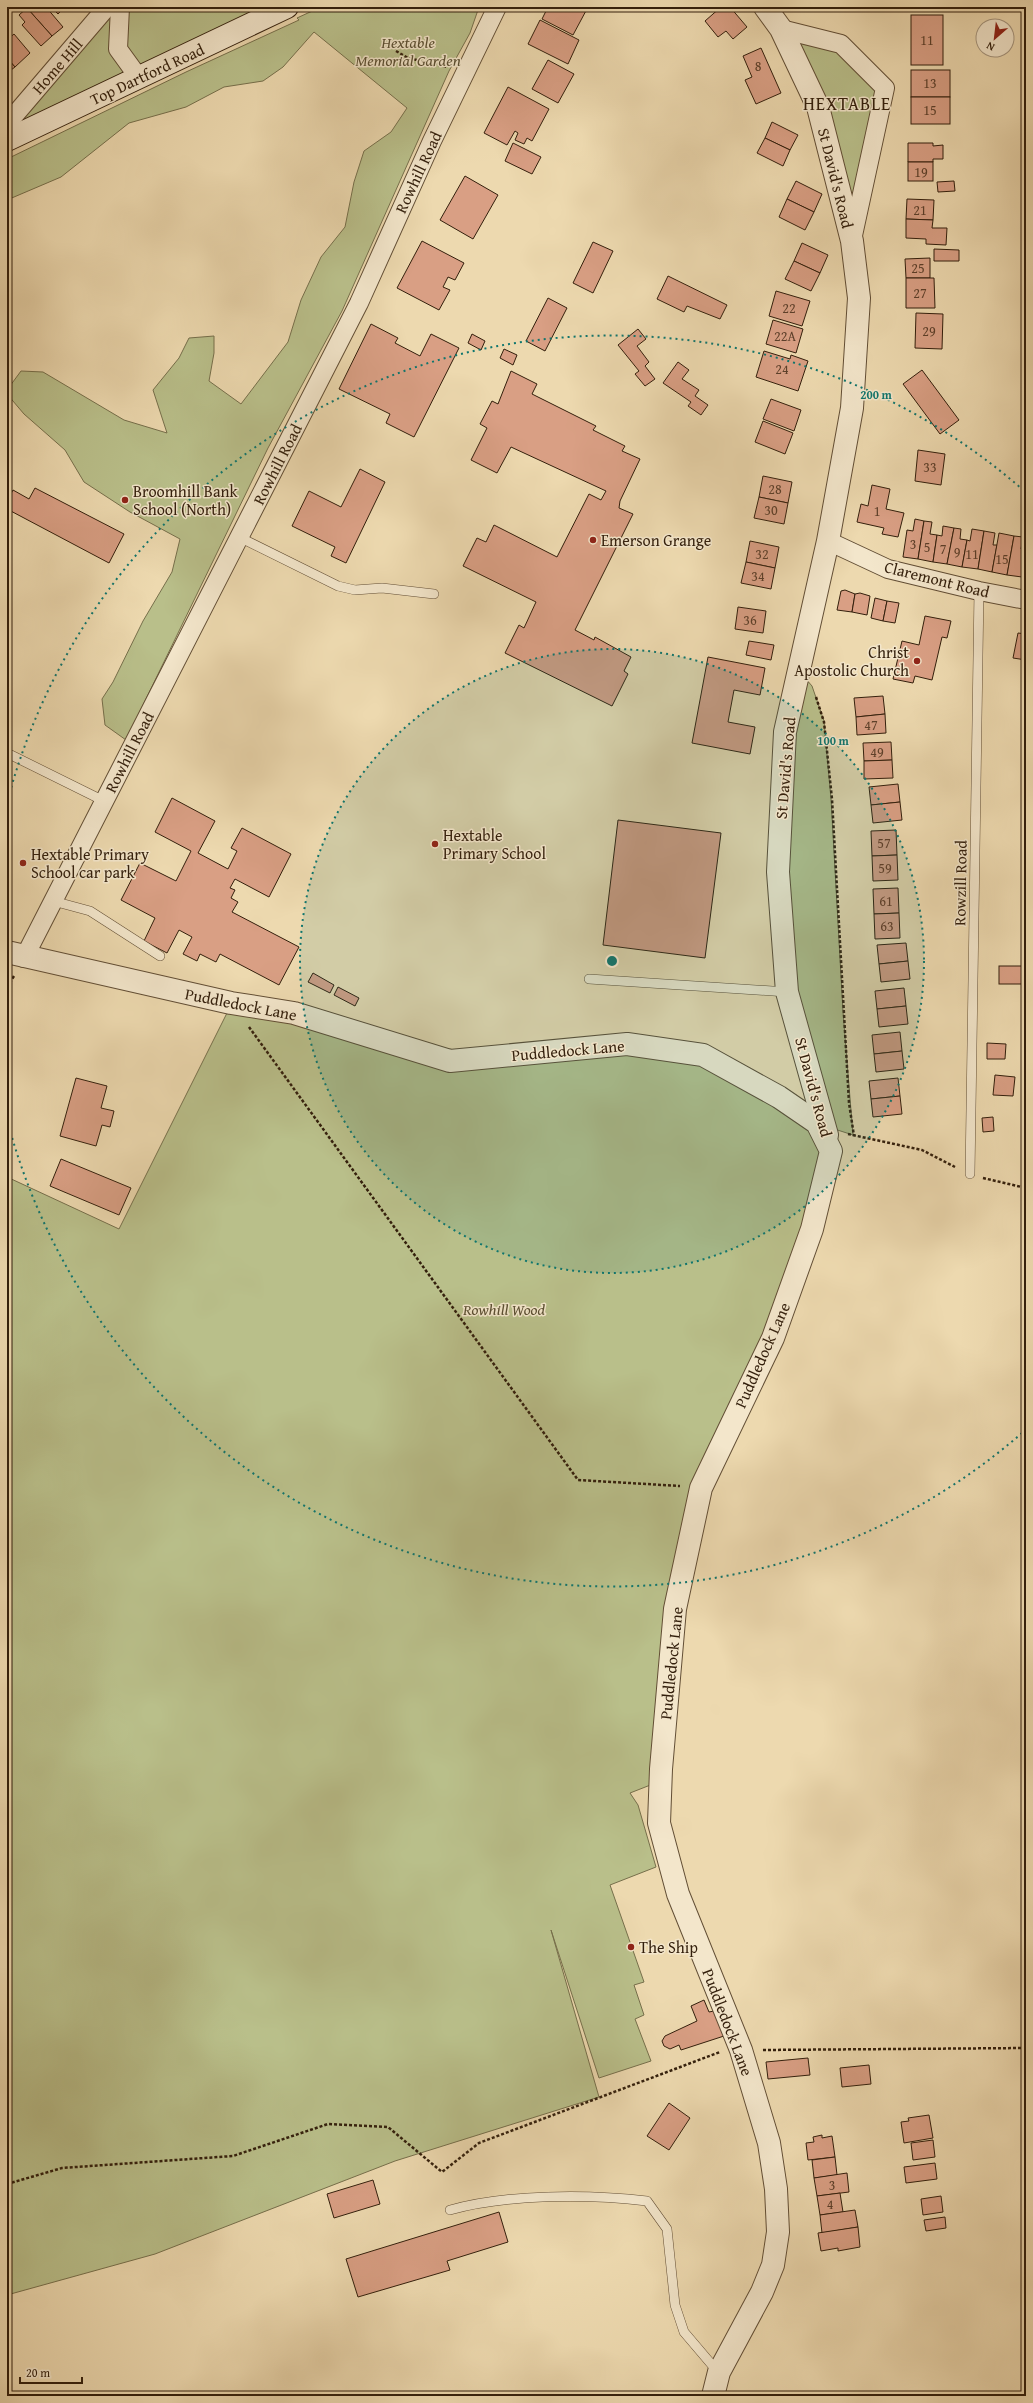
<svg xmlns="http://www.w3.org/2000/svg" width="1033" height="2403" viewBox="0 0 1033 2403" font-family="'Gentium Book Plus',serif">
  <style>
    .green { fill: #b9bf8a; stroke: #766f4b }
    .building { fill: #d99f84; stroke: #331f0c }
    .lines { fill: none; stroke-linecap: round; stroke-linejoin: round }
    .service-casing { stroke: #624e35; stroke-width: 10 }
    .minor-casing { stroke: #624e35; stroke-width: 20 }
    .tertiary-casing { stroke: #624e35; stroke-width: 24 }
    .secondary-casing { stroke: #331f0c; stroke-width: 24 }
    .path { stroke: #331f0c; stroke-width: 2.5; stroke-dasharray: 3 2; stroke-linecap: butt }
    .service { stroke: #f3e6cb; stroke-width: 9 }
    .minor { stroke: #f3e6cb; stroke-width: 18 }
    .tertiary { stroke: #f3e6cb; stroke-width: 22 }
    .secondary { stroke: #f3e6cb; stroke-width: 22 }
    .ring { fill: none; stroke: #0f766e; stroke-width: 2; stroke-dasharray: 2 4 }
    .poi-dot { fill: #8f2418; stroke: #f3e6cb; stroke-width: 1.5 }
    .labels { text-anchor: middle; stroke-width: 3; stroke-linejoin: round; paint-order: stroke }
    .number-label { font-size: 14px; fill: #5c3f2a }
    .park-label { font-size: 16px; font-style: italic; fill: #5b4f32; stroke: #f3e6cb }
    .street-label { font-size: 16px; fill: #331f0c; stroke: #f3e6cb }
    .poi-label { font-size: 16px; fill: #331f0c; stroke: #f3e6cb; text-anchor: start }
    .quarter-label { font-size: 18px; letter-spacing: 1px; fill: #331f0c; stroke: #f3e6cb }
    .centre { fill: #0f766e; stroke: #f3e6cb; stroke-width: 2 }
    .ring-label { font-size: 12px; text-anchor: middle; font-weight: bold; fill: #0f766e; stroke: #f3e6cb; stroke-width: 3; stroke-linejoin: round; paint-order: stroke }
  </style>
  <rect width="100%" height="100%" fill="#edd9af"/>
  <filter id="stains"><feTurbulence type="fractalNoise" baseFrequency=".005" numOctaves="4"/><feColorMatrix values="0 0 0 0 .2 0 0 0 0 .09 0 0 0 0 .02 0 0 0 .5 -.17"/></filter>
  <radialGradient id="worn" r=".72"><stop offset=".6" stop-color="#630" stop-opacity="0"/><stop offset="1" stop-color="#630" stop-opacity=".3"/></radialGradient>
  <g class="green">
    <polygon points="119,7 117,48 138,78 7,140 7,124"/>
    <polygon points="120,7 286,7 139,77 119,48"/>
    <polygon points="321,7 479,7 470,33 449,71 342,311 268,448 126,740 105,725 102,699 113,682 143,621 172,572 180,539 130,512 84,482 65,450 24,414 7,394 7,390 21,371 43,372 124,420 167,433 153,390 179,358 189,338 214,336 214,353 209,381 241,404 288,342 301,300 321,257 345,227 354,182 364,151 391,132 407,108 314,32 283,67 263,81 224,87 186,107 129,123 61,177 7,200 7,159 186,72 299,20 297,18"/>
    <polygon points="784,34 838,47 882,91 853,235"/>
    <polygon points="799,671 812,686 824,721 831,799 843,1012 853,1135 825,1126 788,992 778,872"/>
    <polygon points="232,1003 450,1062 628,1046 702,1057 778,1100 828,1150 810,1228 699,1488 653,1784 630,1793 638,1805 656,1867 610,1885 644,1982 634,1985 644,2015 635,2019 651,2061 599,2078 551,1930 599,2097 395,2161 155,2254 7,2295 7,1177 119,1229"/>
  </g>
  <g class="building">
    <polygon points="46,7 63,27 52,36 27,8"/>
    <polygon points="51,7 65,7 58,14"/>
    <polygon points="548,7 588,7 573,35 542,19"/>
    <polygon points="721,7 730,7 747,27 733,39 726,31 718,37 705,21"/>
    <polygon points="27,8 52,36 41,46 22,25 25,22 19,15"/>
    <rect x="911" y="15" width="32" height="50"/>
    <polygon points="540,20 579,40 568,64 528,44"/>
    <polygon points="14,34 30,53 15,67 7,58 7,40"/>
    <polygon points="761,48 781,93 756,104 745,80 752,77 743,56"/>
    <polygon points="7,58 15,67 7,73"/>
    <polygon points="548,60 574,74 558,103 532,89"/>
    <rect x="911" y="70" width="39" height="27"/>
    <polygon points="508,87 549,109 532,141 527,138 524,144 515,140 518,133 515,131 507,145 484,133"/>
    <rect x="911" y="97" width="39" height="27"/>
    <polygon points="772,122 798,135 790,150 765,138"/>
    <polygon points="765,138 790,150 783,166 757,153"/>
    <polygon points="513,143 541,157 532,174 505,161"/>
    <polygon points="908,143 933,143 933,146 943,145 943,159 933,159 933,162 908,162"/>
    <rect x="908" y="162" width="25" height="19"/>
    <polygon points="465,176 498,195 473,239 440,220"/>
    <polygon points="796,181 822,194 814,212 787,199"/>
    <polygon points="954,181 955,191 938,192 937,182"/>
    <polygon points="787,199 814,212 805,230 779,217"/>
    <polygon points="907,199 934,200 933,220 906,219"/>
    <polygon points="906,219 933,220 932,228 947,228 946,245 926,244 926,239 906,238"/>
    <polygon points="422,241 464,263 455,280 448,277 443,287 450,290 439,310 397,288"/>
    <polygon points="593,242 613,251 593,293 573,283"/>
    <polygon points="802,243 828,255 820,273 794,261"/>
    <polygon points="934,249 959,250 959,261 934,261"/>
    <polygon points="930,258 930,278 906,278 905,259"/>
    <polygon points="794,261 820,273 811,291 785,279"/>
    <polygon points="668,276 727,305 720,319 687,306 684,312 657,299"/>
    <polygon points="906,278 934,278 935,308 906,308"/>
    <polygon points="776,291 810,301 802,326 769,316"/>
    <polygon points="548,298 567,308 545,351 526,341"/>
    <polygon points="916,313 943,314 942,349 915,348"/>
    <polygon points="773,320 803,329 796,353 766,344"/>
    <polygon points="371,324 398,338 395,343 420,356 431,334 459,348 414,437 386,423 390,414 339,389"/>
    <polygon points="638,329 646,339 637,346 649,362 645,366 655,379 645,386 635,374 639,371 618,345"/>
    <polygon points="472,334 485,341 481,350 468,343"/>
    <polygon points="504,349 517,355 513,365 500,358"/>
    <polygon points="764,351 790,359 791,355 808,361 798,391 756,377"/>
    <polygon points="678,362 689,370 682,379 699,390 695,396 708,405 701,415 688,406 691,402 663,383"/>
    <polygon points="922,370 959,420 940,434 903,384"/>
    <polygon points="511,371 537,384 532,394 596,426 593,430 625,446 622,451 640,459 620,501 619,508 633,514 575,630 594,640 595,637 631,657 624,671 628,674 612,706 505,653 519,625 524,628 536,602 463,566 477,538 486,542 494,525 557,557 589,494 601,500 606,491 511,447 497,473 471,460 487,428 480,424 492,401 498,404"/>
    <polygon points="771,399 801,410 794,431 763,419"/>
    <polygon points="763,421 793,433 785,454 755,442"/>
    <polygon points="918,450 945,454 941,485 915,481"/>
    <polygon points="360,469 385,482 346,563 331,556 335,547 292,526 309,491 341,507"/>
    <polygon points="763,476 792,482 788,503 759,497"/>
    <polygon points="872,485 890,489 886,509 904,513 898,537 882,534 884,528 857,522 861,504 868,506"/>
    <polygon points="35,488 124,534 109,563 7,509 7,501 13,490 29,499"/>
    <polygon points="759,497 788,503 784,524 754,518"/>
    <polygon points="915,519 924,521 918,559 903,557 907,530 913,531"/>
    <polygon points="924,521 932,522 930,534 937,535 933,562 918,559"/>
    <polygon points="943,526 954,528 947,564 933,562 937,535 942,536"/>
    <polygon points="954,528 961,529 960,539 967,540 962,567 947,564"/>
    <polygon points="972,529 984,531 978,569 962,567 967,540 970,541"/>
    <polygon points="984,531 995,533 993,545 997,545 992,572 978,569"/>
    <polygon points="999,533 1014,536 1007,575 992,572"/>
    <polygon points="1014,536 1023,537 1021,549 1026,550 1022,577 1007,575"/>
    <polygon points="750,541 779,547 775,568 746,562"/>
    <polygon points="1026,554 1026,578 1022,577"/>
    <polygon points="746,562 775,568 771,589 741,583"/>
    <polygon points="845,590 855,594 852,612 837,610 841,591"/>
    <polygon points="860,593 870,596 867,615 852,612 855,594"/>
    <polygon points="875,598 887,601 883,621 871,618"/>
    <polygon points="887,601 899,603 895,623 883,621"/>
    <polygon points="738,607 766,611 763,633 735,629"/>
    <polygon points="925,616 951,621 947,638 942,637 932,680 915,676 913,683 893,679 902,641 919,645"/>
    <polygon points="1018,633 1026,634 1026,660 1013,658"/>
    <polygon points="749,641 774,645 771,660 746,655"/>
    <polygon points="708,657 765,668 760,695 734,690 728,722 755,727 750,754 692,743"/>
    <polygon points="883,696 885,714 856,717 854,698"/>
    <polygon points="885,714 886,733 857,735 856,717"/>
    <polygon points="891,742 892,760 864,761 863,743"/>
    <polygon points="892,760 893,778 864,779 864,761"/>
    <polygon points="898,784 900,802 871,805 869,787"/>
    <polygon points="172,798 215,821 198,853 228,869 237,851 231,848 242,828 291,854 269,897 235,879 230,888 235,890 231,898 238,902 232,912 299,947 279,985 220,954 216,962 200,954 197,961 183,954 192,937 179,930 167,953 144,941 155,918 121,900 140,863 176,881 191,851 155,832"/>
    <polygon points="900,802 902,820 873,823 871,805"/>
    <polygon points="618,820 721,833 705,958 603,945"/>
    <polygon points="896,830 897,855 872,856 871,831"/>
    <polygon points="897,855 898,880 873,881 872,856"/>
    <polygon points="898,888 899,913 874,914 873,889"/>
    <polygon points="899,913 900,938 875,939 874,914"/>
    <polygon points="906,943 908,961 879,964 877,945"/>
    <polygon points="908,961 910,979 881,982 879,964"/>
    <rect x="999" y="966" width="25" height="18"/>
    <polygon points="313,973 334,985 330,993 308,982"/>
    <polygon points="338,987 359,998 355,1006 334,995"/>
    <polygon points="904,988 906,1006 877,1009 875,991"/>
    <polygon points="906,1006 908,1024 879,1027 877,1009"/>
    <polygon points="900,1032 902,1051 874,1054 872,1035"/>
    <polygon points="987,1043 1006,1044 1005,1059 987,1059"/>
    <polygon points="902,1051 904,1069 876,1072 874,1054"/>
    <polygon points="995,1075 1015,1077 1013,1096 993,1095"/>
    <polygon points="76,1078 107,1086 101,1108 114,1111 110,1127 102,1125 96,1146 60,1136"/>
    <polygon points="898,1078 900,1096 871,1099 869,1081"/>
    <polygon points="900,1096 902,1114 873,1117 871,1099"/>
    <polygon points="993,1117 994,1131 983,1132 982,1118"/>
    <polygon points="61,1159 131,1188 119,1215 50,1186"/>
    <polygon points="704,2000 709,2012 714,2011 724,2036 681,2050 679,2045 670,2049 664,2046 662,2041 665,2036 697,2021 691,2006"/>
    <polygon points="808,2058 810,2075 768,2079 766,2062"/>
    <polygon points="869,2065 871,2084 842,2087 840,2068"/>
    <polygon points="669,2103 690,2118 669,2150 647,2136"/>
    <polygon points="929,2115 933,2138 904,2143 901,2122 909,2121 908,2118"/>
    <polygon points="822,2135 822,2138 832,2136 835,2157 808,2160 806,2143 814,2142 813,2137"/>
    <polygon points="933,2140 935,2157 913,2160 911,2143"/>
    <polygon points="835,2157 837,2175 814,2178 812,2160"/>
    <polygon points="935,2163 937,2179 906,2183 904,2167"/>
    <polygon points="847,2173 849,2192 817,2196 814,2178"/>
    <polygon points="373,2180 380,2204 334,2218 327,2194"/>
    <polygon points="840,2193 843,2212 820,2215 817,2196"/>
    <polygon points="941,2196 943,2212 923,2215 921,2199"/>
    <polygon points="855,2210 858,2227 822,2233 820,2215"/>
    <polygon points="499,2212 508,2242 447,2261 450,2270 358,2297 346,2259"/>
    <polygon points="945,2217 946,2228 926,2231 924,2220"/>
    <polygon points="858,2227 860,2247 838,2251 838,2248 821,2251 818,2233"/>
  </g>
  <g class="lines">
    <g class="service-casing">
      <g id="service">
        <polyline points="239,537 338,586 355,590 382,588 434,594"/>
        <polyline points="7,753 104,801"/>
        <polyline points="53,901 90,911 160,956"/>
        <polyline points="589,979 787,992"/>
        <polyline points="970,1174 979,591"/>
        <path d="M450 2210C507 2194 588 2194 647 2201L667 2229 675 2305 684 2332 718 2372"/>
      </g>
    </g>
    <g class="minor-casing">
      <g id="minor">
        <polyline points="120,7 118,49 139,78"/>
        <polyline points="781,29 841,44 885,88 852,240"/>
        <polyline points="7,124 107,7"/>
        <polyline points="828,541 888,569 979,591 1026,600"/>
        <polyline points="24,958 359,303 432,141 497,7"/>
      </g>
    </g>
    <g class="tertiary-casing">
      <g id="tertiary">
        <polyline points="765,7 781,29 818,107 852,241 859,298 852,408 828,541 785,732 778,872 787,992 827,1135"/>
        <polyline points="7,952 231,1003 294,1013 450,1061 627,1044 703,1055 779,1097 817,1123 831,1151 812,1229 773,1338 701,1488 675,1609 661,1769 659,1823 678,1894 741,2050 769,2143 776,2189 778,2232 773,2265 762,2292 719,2372 713,2396"/>
      </g>
    </g>
    <g class="secondary-casing">
      <polyline id="secondary" points="7,140 287,7"/>
    </g>
    <g class="path">
      <polyline points="396,51 408,58 447,67"/>
      <polyline points="816,697 824,722 832,799 849,1103 854,1136"/>
      <polyline points="7,987 14,976"/>
      <polyline points="249,1027 578,1480 680,1486"/>
      <polyline points="848,1134 922,1150 955,1167"/>
      <polyline points="983,1178 1026,1188"/>
      <polyline points="763,2050 1026,2048"/>
      <polyline points="7,2184 62,2168 233,2156 328,2124 388,2127 442,2172 479,2143 720,2052"/>
    </g>
    <use href="#service" class="service"/>
    <use href="#minor" class="minor"/>
    <use href="#tertiary" class="tertiary"/>
    <use href="#secondary" class="secondary"/>
  </g>
  <circle cx="612" cy="961" r="312" fill="#0f766e" fill-opacity=".12"/>
  <g class="ring">
    <circle cx="612" cy="961" r="312"/>
    <path d="M1022 1433A625 625 0 0 1 8 1123M8 799A625 625 0 0 1 1022 489"/>
  </g>
  <g class="poi-dot">
    <circle cx="125" cy="500" r="4"/>
    <circle cx="593" cy="540" r="4"/>
    <circle cx="917" cy="661" r="4"/>
    <circle cx="435" cy="844" r="4"/>
    <circle cx="23" cy="863" r="4"/>
    <circle cx="631" cy="1947" r="4"/>
  </g>
  <g class="labels">
    <g class="number-label">
      <text x="927" y="45">11</text>
      <text x="758" y="71">8</text>
      <text x="930" y="88">13</text>
      <text x="930" y="115">15</text>
      <text x="921" y="177">19</text>
      <text x="920" y="215">21</text>
      <text x="918" y="273">25</text>
      <text x="920" y="298">27</text>
      <text x="789" y="313">22</text>
      <text x="929" y="336">29</text>
      <text x="785" y="341">22A</text>
      <text x="782" y="374">24</text>
      <text x="930" y="472">33</text>
      <text x="775" y="494">28</text>
      <text x="771" y="515">30</text>
      <text x="877" y="516">1</text>
      <text x="913" y="549">3</text>
      <text x="927" y="552">5</text>
      <text x="943" y="554">7</text>
      <text x="957" y="557">9</text>
      <text x="762" y="559">32</text>
      <text x="972" y="559">11</text>
      <text x="1002" y="564">15</text>
      <text x="758" y="581">34</text>
      <text x="750" y="625">36</text>
      <text x="871" y="730">47</text>
      <text x="877" y="757">49</text>
      <text x="884" y="848">57</text>
      <text x="885" y="873">59</text>
      <text x="886" y="906">61</text>
      <text x="887" y="931">63</text>
      <text x="832" y="2190">3</text>
      <text x="830" y="2209">4</text>
    </g>
    <g class="park-label">
      <text x="408" y="48">Hextable<tspan x="408" dy="18">Memorial Garden</tspan></text>
      <text x="504" y="1315">Rowhill Wood</text>
    </g>
    <g class="street-label">
      <text transform="translate(57 66) rotate(-49)" y="6">Home Hill</text>
      <text transform="translate(147 74) rotate(-25)" y="6">Top Dartford Road</text>
      <text transform="translate(418 172) rotate(-65)" y="6">Rowhill Road</text>
      <text transform="translate(836 178) rotate(76)" y="6">St David's Road</text>
      <text transform="translate(277 464) rotate(-63)" y="6">Rowhill Road</text>
      <text transform="translate(937 579) rotate(14)" y="6">Claremont Road</text>
      <text transform="translate(129 752) rotate(-63)" y="6">Rowhill Road</text>
      <text transform="translate(785 768) rotate(-85)" y="6">St David's Road</text>
      <text transform="translate(960 883) rotate(-89)" y="6">Rowzill Road</text>
      <text transform="translate(241 1004) rotate(11)" y="6">Puddledock Lane</text>
      <text transform="translate(568 1050) rotate(-5)" y="6">Puddledock Lane</text>
      <text transform="translate(814 1087) rotate(75)" y="6">St David's Road</text>
      <text transform="translate(762 1355) rotate(-66)" y="6">Puddledock Lane</text>
      <text transform="translate(671 1663) rotate(-84)" y="6">Puddledock Lane</text>
      <text transform="translate(728 2022) rotate(69)" y="6">Puddledock Lane</text>
    </g>
    <g class="poi-label">
      <text x="133" y="497">Broomhill Bank<tspan x="133" dy="18">School (North)</tspan></text>
      <text x="601" y="546">Emerson Grange</text>
      <text x="909" y="658" text-anchor="end">Christ<tspan x="909" dy="18">Apostolic Church</tspan></text>
      <text x="443" y="841">Hextable<tspan x="443" dy="18">Primary School</tspan></text>
      <text x="31" y="860">Hextable Primary<tspan x="31" dy="18">School car park</tspan></text>
      <text x="639" y="1953">The Ship</text>
    </g>
    <g class="quarter-label">
      <text x="847" y="110">HEXTABLE</text>
    </g>
  </g>
  <circle cx="612" cy="961" r="6" class="centre"/>
  <g class="ring-label">
    <text x="876" y="399">200 m</text>
    <text x="833" y="745">100 m</text>
  </g>
  <rect width="1033" height="2403" fill="none" stroke="#edd9af" stroke-width="24"/>
  <rect x="8" y="8" width="1017" height="2387" fill="none" stroke="#331f0c" stroke-width="2"/>
  <rect x="12" y="12" width="1009" height="2379" fill="none" stroke="#331f0c"/>
  <g transform="translate(995 38) rotate(208)"><circle r="19" fill="#f3e6cb" stroke="#a6967f"/>
  <path d="M0-3L7 15L0 10L-7 15Z" fill="#8f2418"/>
  <text y="-6" font-size="11" font-weight="bold" text-anchor="middle" fill="#331f0c">N</text>
  </g>
  <path d="M20 2377v6h62v-6" fill="none" stroke="#331f0c" stroke-width="2"/>
  <text x="26" y="2377" font-size="12" fill="#331f0c" stroke="#f3e6cb" stroke-width="3" paint-order="stroke">20 m</text>
  <rect width="100%" height="100%" filter="url(#stains)"/>
  <rect width="100%" height="100%" fill="url(#worn)"/>
</svg>
